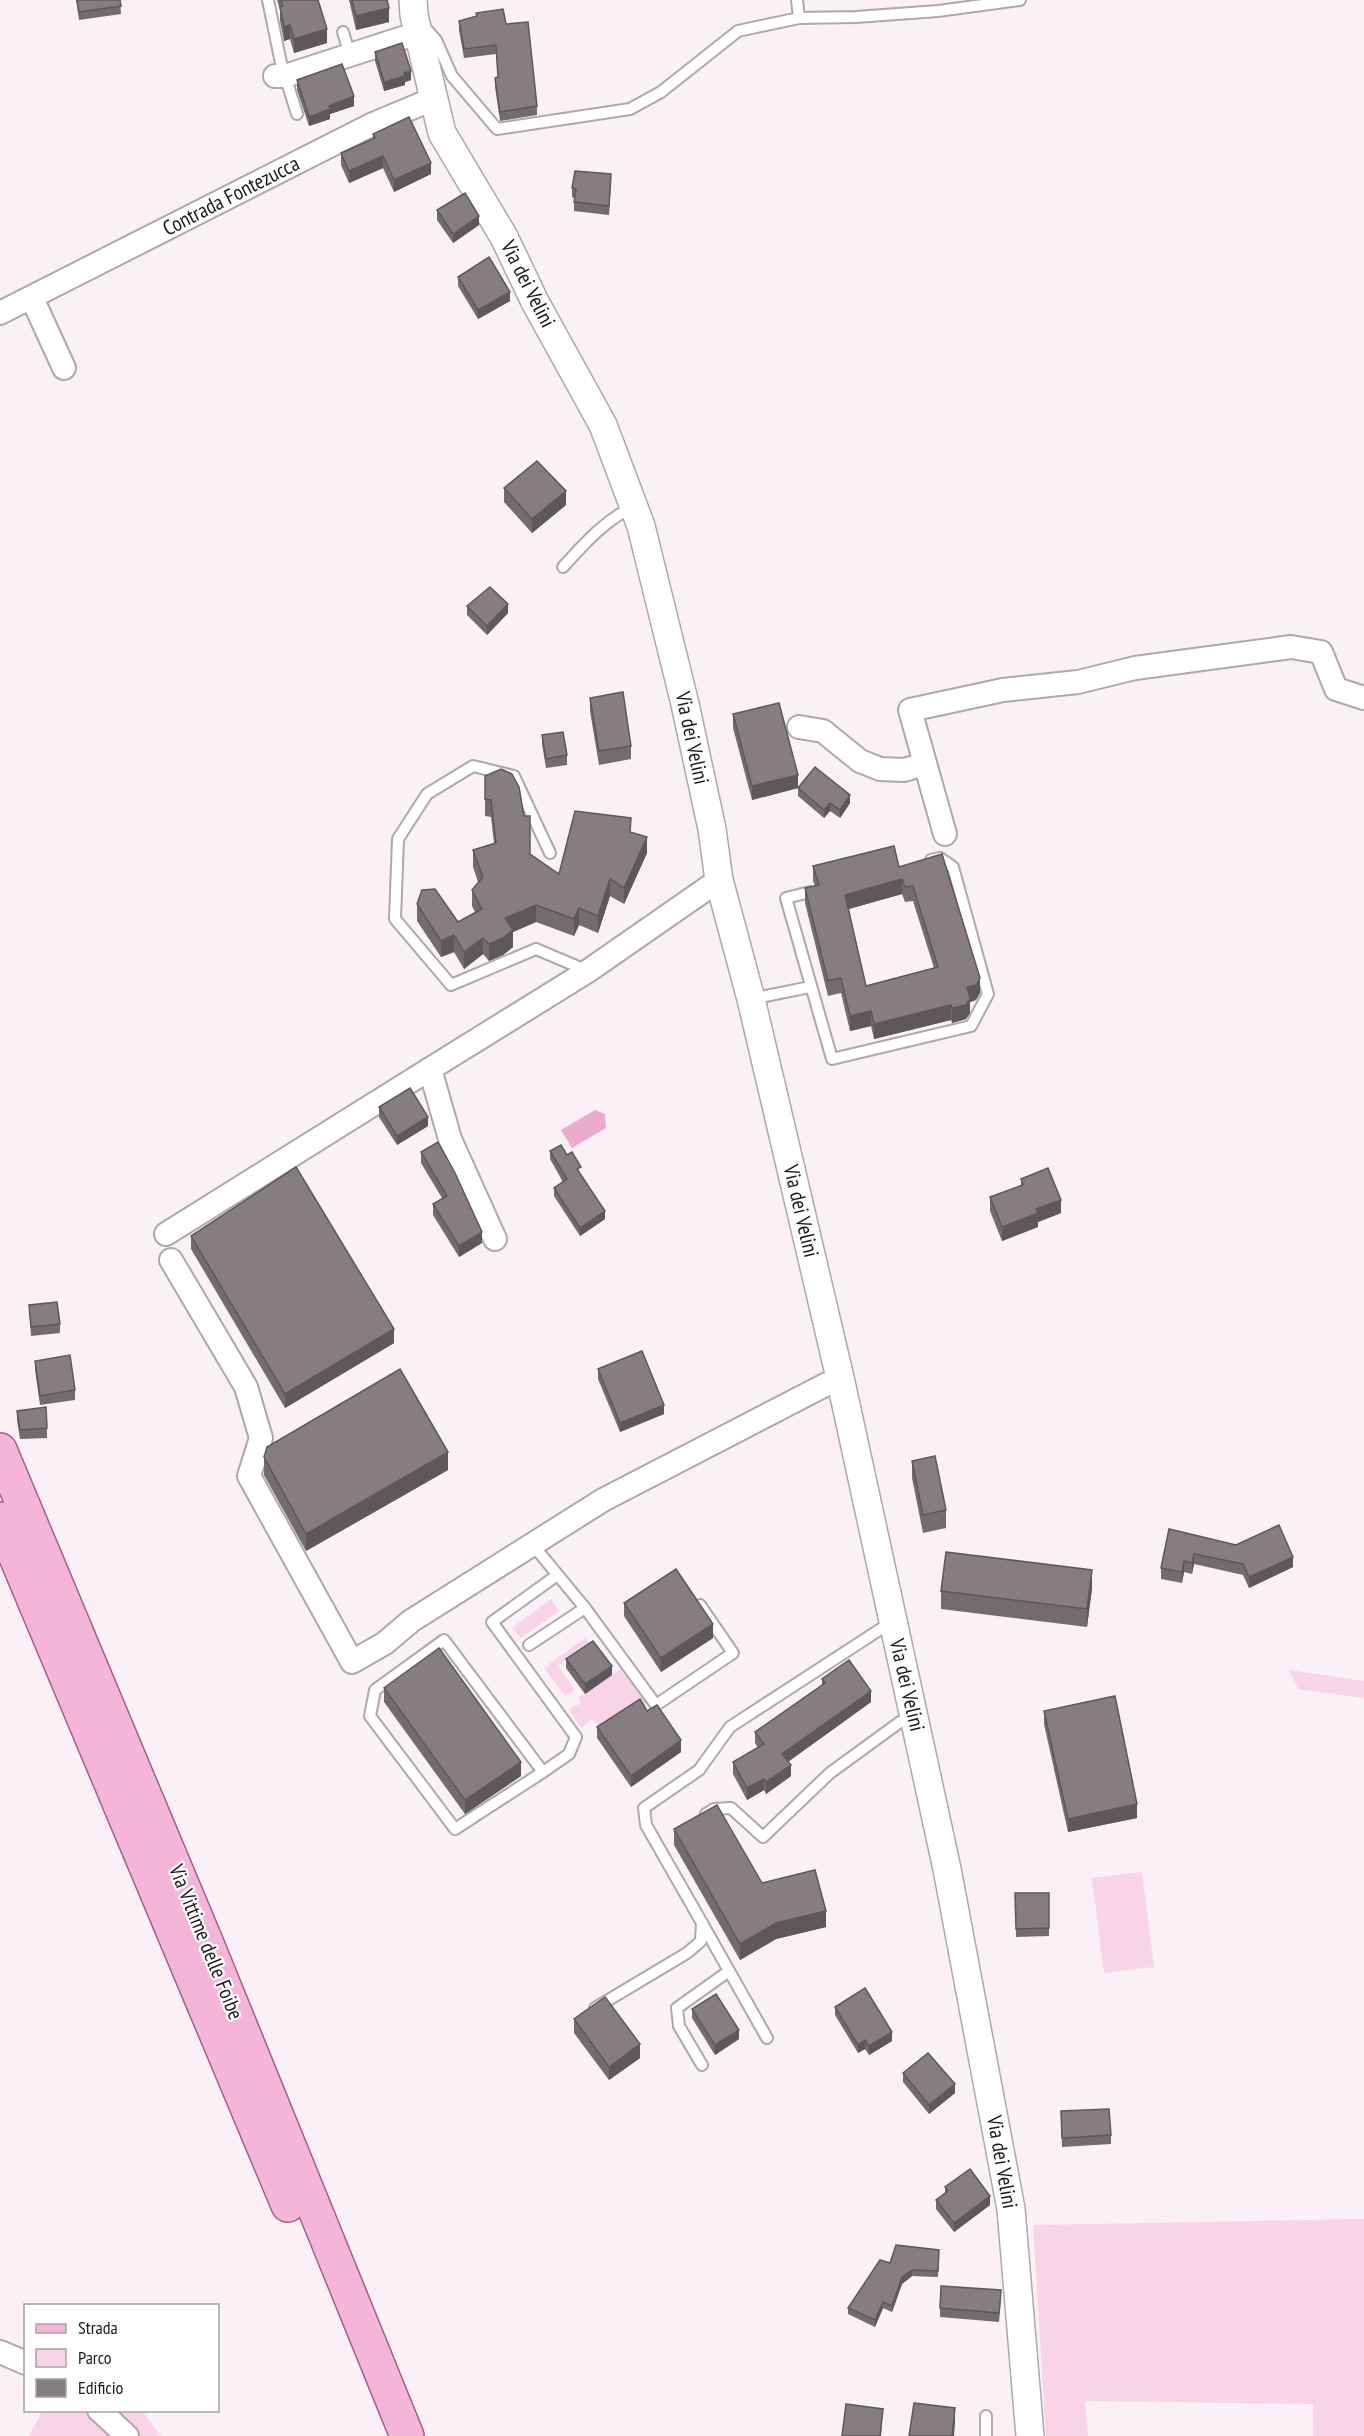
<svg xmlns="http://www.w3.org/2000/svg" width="1364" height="2436" viewBox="0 0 1364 2436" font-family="'PT Sans Narrow',sans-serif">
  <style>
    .green { fill: #f8d4e6 }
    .water { fill: #ecaacd }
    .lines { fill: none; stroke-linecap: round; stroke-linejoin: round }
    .service-casing { stroke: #afa7ab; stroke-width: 14 }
    .minor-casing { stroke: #afa7ab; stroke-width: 26 }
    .tertiary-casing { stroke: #afa7ab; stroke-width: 30 }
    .primary-casing { stroke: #a45e85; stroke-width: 36 }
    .service { stroke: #fff; stroke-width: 10 }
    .minor { stroke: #fff; stroke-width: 22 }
    .tertiary { stroke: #fff; stroke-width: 27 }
    .primary { stroke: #f5b5d9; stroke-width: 33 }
    .wall { fill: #726c6f; fill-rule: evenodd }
    .shaded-wall { fill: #5d585a }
    .building { fill: #857d81; stroke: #5d585a; stroke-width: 1.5; fill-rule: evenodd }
    .labels { text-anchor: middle; stroke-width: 4.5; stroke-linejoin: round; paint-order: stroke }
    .street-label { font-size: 21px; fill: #1b181a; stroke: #fff }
  </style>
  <rect width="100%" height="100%" fill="#f9f1f5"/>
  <g class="green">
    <polygon points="551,1599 559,1611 521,1638 512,1628"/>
    <polygon points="585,1638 590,1644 558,1666 575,1690 565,1696 544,1668"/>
    <polygon points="621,1669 647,1705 604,1730 592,1719 581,1728 569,1709 581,1703 578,1698"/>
    <polygon points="1289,1670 1364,1681 1364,1698 1298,1689"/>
    <polygon points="1142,1872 1154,1967 1104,1973 1092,1878"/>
    <polygon points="1364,2219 1364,2436 1313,2436 1313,2404 1085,2401 1088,2436 1046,2436 1033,2225"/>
    <polygon points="43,2410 142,2411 161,2436 29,2436"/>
  </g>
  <polygon class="water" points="595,1110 605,1114 606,1128 572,1148 561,1130"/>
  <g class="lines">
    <g class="service-casing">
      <g id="service">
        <polyline points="268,0 281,63 297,114"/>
        <polyline points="797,0 799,18"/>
        <polyline points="343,32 350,55"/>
        <polyline points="421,33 428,31 436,40 452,76 497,129 630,109 661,92 738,31 799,18 856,17 938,11 1020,0"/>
        <path d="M563 567C584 544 605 520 633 507"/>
        <polyline points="550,853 514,776 473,766 427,794 398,839 395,919 451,985 536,949 588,971"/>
        <polyline points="810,892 786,898 832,1059 971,1026 988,994 953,867 940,858 931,860"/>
        <polyline points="751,999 810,987"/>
        <polyline points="533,1545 585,1608 656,1705 733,1653 700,1605"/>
        <polyline points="529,1645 585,1608"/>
        <polyline points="543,1772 455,1829 370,1716 375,1690 444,1640 543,1772 569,1754 576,1737 492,1622 556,1576"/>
        <polyline points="706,1814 714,1809 731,1808 763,1837 830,1773 900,1722 914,1718"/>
        <polyline points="702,1923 767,2038"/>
        <polyline points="595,2008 687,1953 701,1941 702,1923 646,1825 644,1808 699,1770 730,1727 893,1621"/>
        <polyline points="702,2065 679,2026 677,2008 729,1971"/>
        <polyline points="986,2436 986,2416"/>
      </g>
    </g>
    <g class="minor-casing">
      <g id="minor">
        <polyline points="275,76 285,76 418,33"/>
        <polyline points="32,298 64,368"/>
        <polyline points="0,313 371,125 433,99"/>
        <polyline points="799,727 823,731 860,761 880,769 904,770 925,764"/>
        <polyline points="945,834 910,710 1003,690 1078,682 1135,668 1291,647 1321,652 1336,689 1364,698"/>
        <polyline points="166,1234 430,1069"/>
        <polyline points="495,1239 450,1139 430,1069 588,971 719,880"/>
        <polyline points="171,1260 246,1387 261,1438 249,1476 352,1662 385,1643 411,1621 603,1500 827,1384 841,1382"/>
        <polyline points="0,2352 26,2363"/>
        <polyline points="99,2410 127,2436"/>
      </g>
    </g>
    <g class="tertiary-casing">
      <polyline id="tertiary" points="413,0 414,15 442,133 504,237 535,302 603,425 641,526 685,704 712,829 719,880 751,999 841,1382 947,1869 1011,2209 1030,2436"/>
    </g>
    <g class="primary-casing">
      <g id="primary">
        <polyline points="0,1450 207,1944 407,2436"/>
        <polyline points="0,1519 288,2205"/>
      </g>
    </g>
    <use href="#service" class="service"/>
    <use href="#minor" class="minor"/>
    <use href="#tertiary" class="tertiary"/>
    <use href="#primary" class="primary"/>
  </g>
  <g class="wall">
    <polygon points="76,0 120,0 121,14 79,20"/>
    <polygon points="277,0 318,0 327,43 294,53 290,39 284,41 280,21 280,10"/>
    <polygon points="349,0 389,0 387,1 389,22 356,30"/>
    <polygon points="476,13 506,24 537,106 537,115 500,121 495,87 495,78 498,77 496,54 464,58 459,30 459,21 476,16"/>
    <polygon points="375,52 411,80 405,82 405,85 384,91 375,61"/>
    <polygon points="297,80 354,106 330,114 330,119 309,126 297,90"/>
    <polygon points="373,134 431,174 394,192 383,168 349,183 341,165 341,153 373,139"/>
    <polygon points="611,183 609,215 574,211 574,198 572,197 572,188"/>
    <polygon points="437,210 479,225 453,243 437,220"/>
    <polygon points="458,277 510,301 478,319 458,286"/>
    <polygon points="504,488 566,505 532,533 504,502"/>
    <polygon points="467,606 508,613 487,635 467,615"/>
    <polygon points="590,698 631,746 631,759 599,765 590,711"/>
    <polygon points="733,714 798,787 850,803 840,818 830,811 824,818 798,796 798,788 752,800 733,728"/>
    <polygon points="542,735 567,755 567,765 546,768 542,744"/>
    <polygon points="485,776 530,854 559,874 631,833 647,853 624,904 610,896 598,933 579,925 574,936 536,922 513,932 513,947 503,955 489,961 483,954 464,969 454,952 441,957 417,921 417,904 458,922 475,912 472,906 472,890 478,882 473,867 473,850 494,843 491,817 485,816"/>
    <path d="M942 854 980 993 976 1000 970 1002V1013L966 1019 952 1023 951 1020 874 1039 871 1026 850 1031 841 993 828 996 805 903V888L815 886 813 881V866L899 867ZM902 894 905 902 913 901 934 968 866 986 849 909Z"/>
    <polygon points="379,1107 428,1126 397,1145 379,1117"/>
    <polygon points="550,1151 581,1175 605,1219 580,1236 554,1196 554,1188 563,1182 550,1159"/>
    <polygon points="421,1152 482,1243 459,1257 433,1215 433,1204 442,1198 421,1163"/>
    <polygon points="1021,1179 1061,1213 1038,1222 1038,1227 1002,1241 990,1211 990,1197 1021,1185"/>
    <polygon points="191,1236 394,1343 285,1408 191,1249"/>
    <polygon points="29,1305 60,1324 60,1333 31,1336"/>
    <polygon points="35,1361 75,1390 75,1400 40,1405 35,1370"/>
    <polygon points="598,1369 664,1414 620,1432 598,1379"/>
    <polygon points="17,1411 47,1428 47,1438 20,1439 17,1420"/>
    <polygon points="264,1457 448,1470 306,1551 264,1475"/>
    <polygon points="912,1461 946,1510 946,1528 923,1533 912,1478"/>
    <polygon points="1169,1529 1293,1567 1249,1588 1243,1575 1194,1564 1192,1574 1184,1572 1182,1583 1161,1579 1161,1568"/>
    <polygon points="1092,1588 1087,1627 941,1609 941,1591"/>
    <polygon points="624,1603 713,1638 661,1672 624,1616"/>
    <polygon points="566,1659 612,1675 585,1694 566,1668"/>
    <polygon points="822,1679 871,1702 788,1762 791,1776 766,1794 764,1790 747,1800 733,1774 733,1762 758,1748 755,1743 755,1732 822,1685"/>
    <polygon points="384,1688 521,1776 465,1814 384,1702"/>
    <polygon points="647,1711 681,1752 631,1787 597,1738 597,1727"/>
    <polygon points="1044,1711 1137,1818 1068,1832 1044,1724"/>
    <polygon points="674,1829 762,1883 826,1927 776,1939 740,1960 674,1845"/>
    <polygon points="1015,1893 1049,1893 1049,1936 1016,1937"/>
    <polygon points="835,2007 892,2041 869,2055 865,2049 858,2053 835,2015"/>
    <polygon points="692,2009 739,2039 715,2055 692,2018"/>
    <polygon points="574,2019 640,2058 609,2080 574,2033"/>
    <polygon points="903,2073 955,2093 929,2114 903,2082"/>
    <polygon points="1061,2111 1111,2135 1111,2144 1062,2147"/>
    <polygon points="945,2187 990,2205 954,2232 936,2209 936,2200 945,2193"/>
    <polygon points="939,2250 938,2277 912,2276 902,2284 892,2312 883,2308 875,2327 848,2314 848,2308"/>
    <polygon points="1001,2299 999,2322 940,2317 940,2308"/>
  </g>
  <g class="shaded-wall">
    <polygon points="389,8 389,22 356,30 356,16"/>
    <polygon points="290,25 290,39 284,41 284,27"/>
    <polygon points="327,29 327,43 294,53 294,39"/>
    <polygon points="411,71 411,80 405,82 405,85 384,91 384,82 404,73"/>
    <polygon points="354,96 354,106 330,114 330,119 309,126 309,117 329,106"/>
    <polygon points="383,156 383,168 349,183 349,171"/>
    <polygon points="431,163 431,174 394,192 394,180"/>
    <polygon points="479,216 479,225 453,243 453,234"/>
    <polygon points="510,292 510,301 478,319 478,310"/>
    <polygon points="566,491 566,505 532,533 532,519"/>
    <polygon points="508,604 508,613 487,635 487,626"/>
    <polygon points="798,775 798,788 752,800 752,786"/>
    <polygon points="850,795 850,803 840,818 840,810"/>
    <polygon points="830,803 830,811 824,818 824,810"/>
    <polygon points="647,837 647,853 624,904 624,888"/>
    <polygon points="610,879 610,896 598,933 598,916"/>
    <polygon points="902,879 902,894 845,910 845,895"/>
    <polygon points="536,905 536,922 513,932 513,947 503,955 489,961 489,944 505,918"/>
    <polygon points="579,908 579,925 574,936 574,919"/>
    <polygon points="454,935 454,952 441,957 441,941"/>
    <polygon points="483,938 483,954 464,969 464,952"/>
    <polygon points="980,978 980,993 976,1000 970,1002 970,1013 966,1019 952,1023 952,1008 967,987"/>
    <polygon points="951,1005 951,1020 874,1039 874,1024"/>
    <polygon points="871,1011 871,1026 850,1031 850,1016"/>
    <polygon points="428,1117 428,1126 397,1145 397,1136"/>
    <polygon points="1061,1200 1061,1213 1038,1222 1038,1227 1002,1241 1002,1227 1036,1209"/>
    <polygon points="605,1211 605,1219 580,1236 580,1228"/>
    <polygon points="482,1232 482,1243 459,1257 459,1246"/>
    <polygon points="394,1329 394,1343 285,1408 285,1394"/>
    <polygon points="664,1405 664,1414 620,1432 620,1423"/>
    <polygon points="448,1452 448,1470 306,1551 306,1534"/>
    <polygon points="1194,1554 1194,1564 1192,1574 1192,1563"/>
    <polygon points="1293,1557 1293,1567 1249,1588 1249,1577"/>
    <polygon points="1184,1561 1184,1572 1182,1583 1182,1572"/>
    <polygon points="1092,1570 1092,1588 1087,1627 1087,1609"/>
    <polygon points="713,1624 713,1638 661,1672 661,1658"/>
    <polygon points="612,1666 612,1675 585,1694 585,1684"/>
    <polygon points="871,1691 871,1702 782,1766 782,1754"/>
    <polygon points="681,1740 681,1752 631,1787 631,1776"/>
    <polygon points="521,1762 521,1776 465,1814 465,1800"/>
    <polygon points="791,1765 791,1776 766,1794 766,1782"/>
    <polygon points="764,1779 764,1790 747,1800 747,1788"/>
    <polygon points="1137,1804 1137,1818 1068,1832 1068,1819"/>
    <polygon points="826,1911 826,1927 776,1939 740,1960 740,1944 776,1923"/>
    <polygon points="739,2030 739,2039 715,2055 715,2045"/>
    <polygon points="892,2032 892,2041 869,2055 869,2046"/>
    <polygon points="865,2040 865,2049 858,2053 858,2045"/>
    <polygon points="640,2044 640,2058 609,2080 609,2067"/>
    <polygon points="955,2084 955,2093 929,2114 929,2105"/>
    <polygon points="990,2196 990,2205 954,2232 954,2223"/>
    <polygon points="912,2270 912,2276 902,2284 892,2312 892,2306 902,2277"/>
    <polygon points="883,2302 883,2308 875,2327 875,2320"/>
    <polygon points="955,2408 955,2422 954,2436 952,2436"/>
    <polygon points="883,2409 881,2436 880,2436"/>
  </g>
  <g class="building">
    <polygon points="77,0 120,0 121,6 79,12"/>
    <polygon points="281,0 318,0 327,29 294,39 290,25 284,27 280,7 283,6"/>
    <polygon points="352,0 387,0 389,8 356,16"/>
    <polygon points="503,9 506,24 528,22 537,106 500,112 495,78 498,77 496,45 464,49 459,21 477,16 476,13"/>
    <polygon points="402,43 411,71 404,73 405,76 384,82 375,52"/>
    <polygon points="342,64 354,96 329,106 330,109 309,117 297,80"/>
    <polygon points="409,117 431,163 394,180 383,156 349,171 341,153 375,138 373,134"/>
    <polygon points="575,171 611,174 609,206 574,202 576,189 572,188"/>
    <polygon points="465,193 479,216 453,234 437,210"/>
    <polygon points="489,257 510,292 478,310 458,277"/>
    <polygon points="537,461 566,491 532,519 504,488"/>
    <polygon points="490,587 508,604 487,626 467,606"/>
    <polygon points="623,692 631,746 599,751 590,698"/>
    <polygon points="779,703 798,775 752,786 733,714"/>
    <polygon points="563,732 567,755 546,759 542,735"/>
    <polygon points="815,767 850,795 840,810 830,803 824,810 798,788"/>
    <polygon points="501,769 512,774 519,787 524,816 530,816 530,854 559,874 575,811 631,818 630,832 647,837 624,888 610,879 598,916 579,908 574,919 536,905 505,918 513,930 503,938 489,944 483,938 464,952 454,935 441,941 417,904 422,890 435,889 458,922 482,909 472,890 483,877 473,850 496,843 491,800 485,799 485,776"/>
    <path d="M894 846 899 867 942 854 980 978 976 985 967 987 970 998 966 1005 952 1008 951 1005 874 1024 871 1011 850 1016 841 978 828 981 805 888 819 885 813 866ZM902 879 905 887 913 886 938 967 866 986 845 895Z"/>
    <polygon points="410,1088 428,1117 397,1136 379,1107"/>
    <polygon points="438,1142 455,1173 482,1232 459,1246 433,1204 447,1196 421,1152"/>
    <polygon points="561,1145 567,1155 572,1152 581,1167 577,1169 605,1211 580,1228 554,1188 567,1179 550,1151"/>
    <polygon points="296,1167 394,1329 285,1394 191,1236"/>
    <polygon points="1048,1168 1061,1200 1036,1209 1038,1213 1002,1227 990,1197 1023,1185 1021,1179"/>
    <polygon points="57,1302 60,1324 31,1327 29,1305"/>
    <polygon points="642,1351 664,1405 620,1423 598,1369"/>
    <polygon points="70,1355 75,1390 40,1396 35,1361"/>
    <polygon points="400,1369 448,1452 306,1534 264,1457 267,1447"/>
    <polygon points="46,1407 47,1428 20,1430 17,1411"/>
    <polygon points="935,1456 946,1510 923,1515 912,1461"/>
    <polygon points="1279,1525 1293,1557 1249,1577 1243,1564 1194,1554 1192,1563 1184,1561 1182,1572 1161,1568 1169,1529 1236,1545"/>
    <polygon points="946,1552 1092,1570 1087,1609 941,1591"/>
    <polygon points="676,1569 713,1624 661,1658 624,1603"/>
    <polygon points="593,1641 612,1666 585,1684 566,1659"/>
    <polygon points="439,1648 521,1762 465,1800 384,1688"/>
    <polygon points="849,1660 871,1691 782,1754 791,1765 766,1782 764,1779 747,1788 733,1762 764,1744 755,1732 825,1683 822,1679"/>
    <polygon points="1115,1696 1137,1804 1068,1819 1044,1711"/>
    <polygon points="640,1699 647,1711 657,1705 681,1740 631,1776 597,1727"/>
    <polygon points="717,1805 762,1883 815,1870 826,1911 776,1923 740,1944 674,1829"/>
    <polygon points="1015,1893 1049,1893 1049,1928 1016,1929"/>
    <polygon points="865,1988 892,2032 869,2046 865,2040 858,2045 835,2007"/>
    <polygon points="716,1994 739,2030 715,2045 692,2009"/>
    <polygon points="605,1997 640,2044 609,2067 574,2019"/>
    <polygon points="928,2053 955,2084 929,2105 903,2073"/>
    <polygon points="1109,2109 1111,2135 1062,2138 1061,2111"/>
    <polygon points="970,2169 990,2196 954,2223 936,2200 948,2191 945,2187"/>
    <polygon points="896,2245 939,2250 938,2271 912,2270 902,2277 892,2306 883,2302 875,2320 848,2308 880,2260 890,2263"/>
    <polygon points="941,2286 1001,2290 999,2313 940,2308"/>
    <polygon points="914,2403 955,2408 952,2436 909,2436"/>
    <polygon points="846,2404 883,2409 880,2436 842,2436"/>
  </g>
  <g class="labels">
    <g class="street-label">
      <text transform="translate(231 196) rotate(-27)" y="7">Contrada Fontezucca</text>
      <text transform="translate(528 284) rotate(63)" y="7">Via dei Velini</text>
      <text transform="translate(692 738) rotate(78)" y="7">Via dei Velini</text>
      <text transform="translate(801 1211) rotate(77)" y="7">Via dei Velini</text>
      <text transform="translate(907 1685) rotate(77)" y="7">Via dei Velini</text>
      <text transform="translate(206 1942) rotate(68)" y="7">Via Vittime delle Foibe</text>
      <text transform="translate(1002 2162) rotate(80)" y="7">Via dei Velini</text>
    </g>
  </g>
  <rect x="24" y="2304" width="195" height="108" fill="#ffffff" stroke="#a4a3a3" stroke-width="1.5"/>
  <rect x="36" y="2324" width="30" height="9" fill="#f5b5d9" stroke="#a4a3a3" stroke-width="1.5"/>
  <text x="78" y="2334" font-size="18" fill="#1b181a">Strada</text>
  <rect x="36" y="2349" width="30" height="18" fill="#f8d4e6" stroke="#a4a3a3" stroke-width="1.5"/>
  <text x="78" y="2364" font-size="18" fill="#1b181a">Parco</text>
  <rect x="36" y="2379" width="30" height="18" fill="#857d81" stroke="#a4a3a3" stroke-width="1.5"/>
  <text x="78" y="2394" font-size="18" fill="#1b181a">Edificio</text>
</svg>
